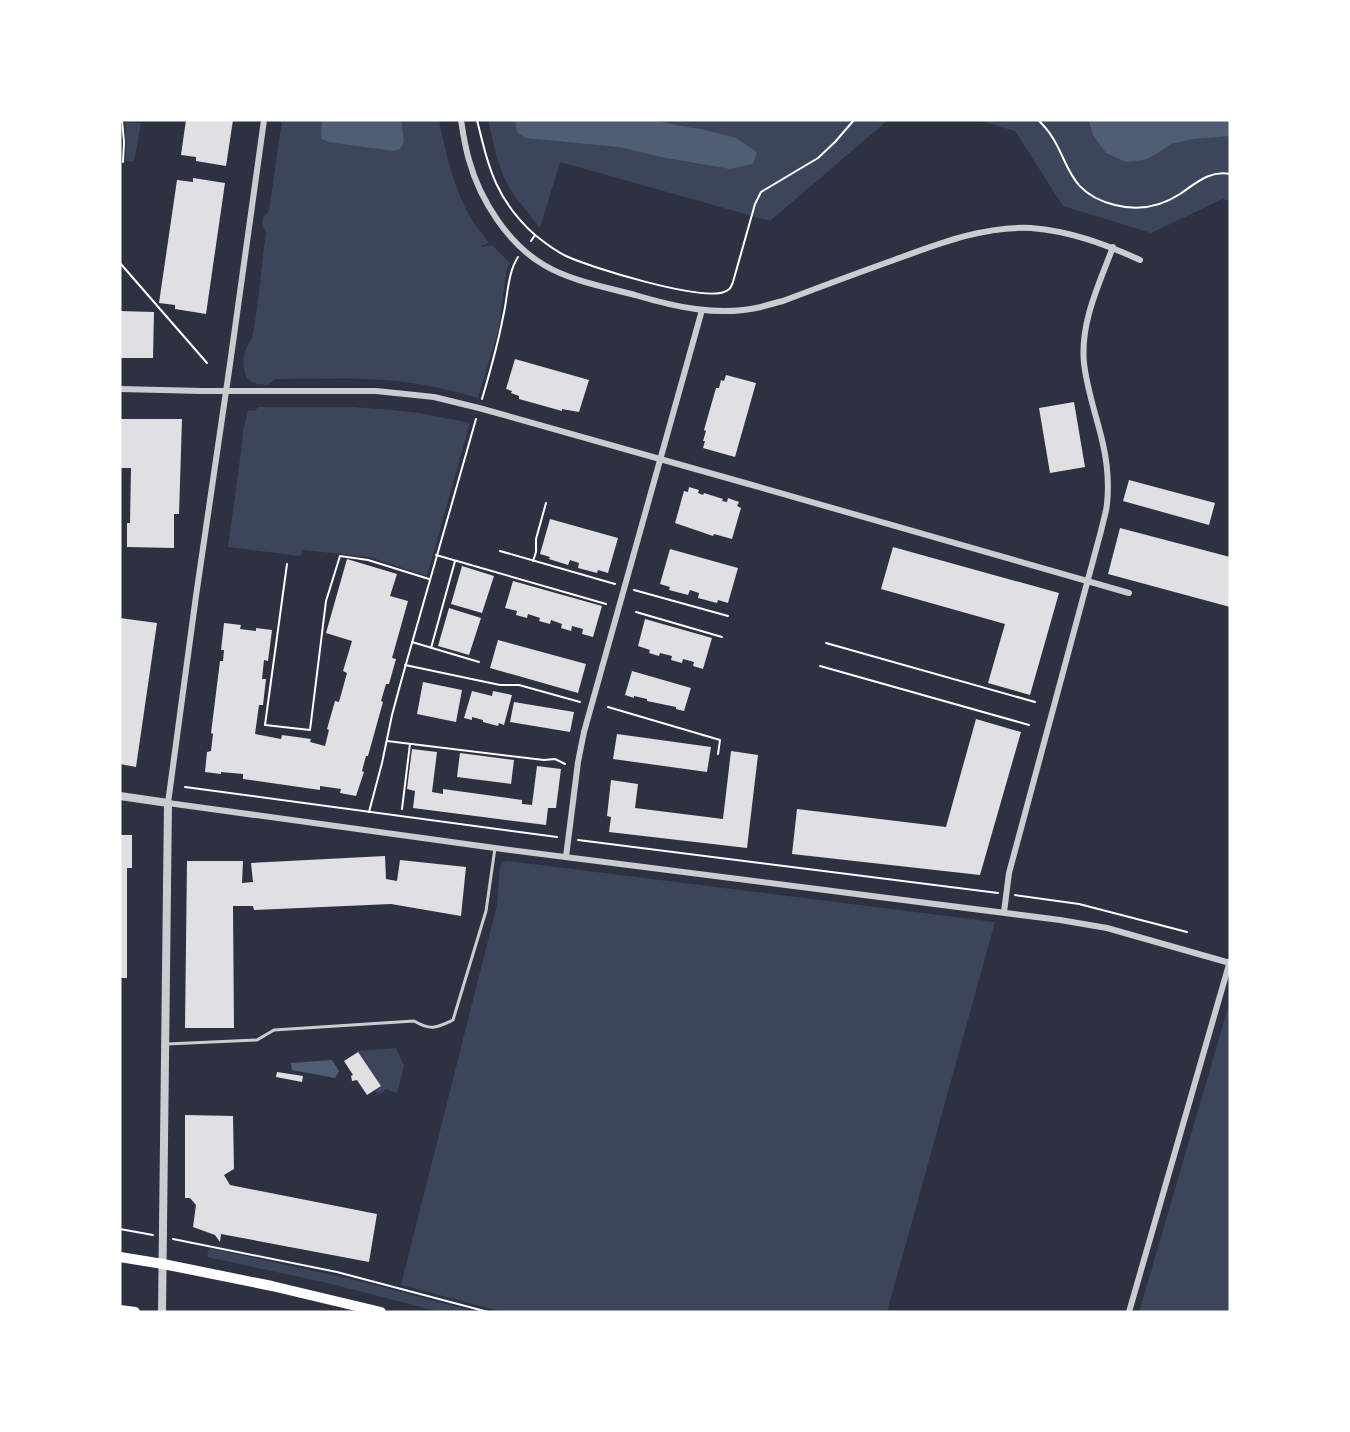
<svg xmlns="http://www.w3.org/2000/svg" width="1350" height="1432" viewBox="0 0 1350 1432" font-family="'Archivo Narrow',sans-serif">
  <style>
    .green { fill: #3c4559 }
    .water { fill: #4f5d75 }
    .building { fill: #e0e0e3 }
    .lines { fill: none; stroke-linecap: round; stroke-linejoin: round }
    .path { stroke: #fff; stroke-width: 2 }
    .service { stroke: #caccd0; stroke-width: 3 }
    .minor { stroke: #caccd0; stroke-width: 6 }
    .tertiary { stroke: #caccd0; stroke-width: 8 }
    .primary { stroke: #fff; stroke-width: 10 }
  </style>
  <rect width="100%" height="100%" fill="#2d3142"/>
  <g class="green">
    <path d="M282 120H439C446 154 454 190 472 220 477 228 484 235 489 243L481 246 482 247 492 245 510 263 506 273 499 328 478 398C451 390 424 384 396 381 356 377 315 379 275 379L268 385C258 384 248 384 245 373 243 367 243 357 245 351 247 345 252 340 253 334 259 301 261 267 266 233L262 225 263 217 269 211Z"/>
    <path d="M488 120H888L770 221 560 162 540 228C528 212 513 197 505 179 496 160 493 140 488 120Z"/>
    <polygon points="977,120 1230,120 1230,201 1223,199 1151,233 1063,206 1015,131"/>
    <polygon points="125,122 141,123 134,162 126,161"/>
    <polygon points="258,407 353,407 392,410 420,413 470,423 427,576 369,557 303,550 300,556 228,547 241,452 243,431 248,410 255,411"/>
    <polygon points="508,861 995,922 887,1312 503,1312 401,1285 497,905 500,866 503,862"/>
    <polygon points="1230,1001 1230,1312 1139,1312"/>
    <polygon points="396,1048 404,1066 397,1093 386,1089 379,1095 375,1090 381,1086 357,1051"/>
    <polygon points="209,1248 360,1281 476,1312 441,1312 327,1283 207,1257"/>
  </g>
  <g class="water">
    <polygon points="322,120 401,120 404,142 400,149 394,151 328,142 321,138"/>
    <polygon points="515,120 653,120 681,126 706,130 736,138 757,152 753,164 730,169 666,158 619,147 525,138 517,132"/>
    <polygon points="1089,120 1230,120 1230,136 1193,139 1171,144 1158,153 1144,160 1126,162 1106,153 1093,135"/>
    <polygon points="332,1060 339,1071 335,1078 292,1070 291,1063"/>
  </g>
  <g class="building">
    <polygon points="186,120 233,120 226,166 196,161 196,157 181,155"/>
    <polygon points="193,178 225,183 206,314 175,309 175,305 159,303 177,180 193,182"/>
    <polygon points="120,311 154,312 153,358 120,358"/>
    <polygon points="515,359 589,380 579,412 562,409 562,411 519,399 519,396 511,393 512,391 506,389"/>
    <polygon points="726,375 756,383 735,457 703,448 705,441 703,441 706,431 704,430 716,388 719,388 721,380 724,381"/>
    <polygon points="1074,402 1085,467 1050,473 1039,408"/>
    <polygon points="120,419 182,419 179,514 174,514 174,548 127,547 127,523 130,523 131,468 120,468"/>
    <polygon points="1129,480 1215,503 1209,525 1123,501"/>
    <polygon points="689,487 699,490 698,493 703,495 704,493 723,499 722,501 727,502 728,498 739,502 737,506 741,508 732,539 714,534 713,536 675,523 684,491 688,492"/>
    <polygon points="550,519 618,538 608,573 598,570 597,573 578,568 579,563 570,560 568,565 549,559 550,557 540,554"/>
    <polygon points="1120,528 1230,557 1230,607 1108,574"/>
    <polygon points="893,547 1059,593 1030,695 988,683 1005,624 881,589"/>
    <polygon points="670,549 738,568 728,603 718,600 717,603 698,598 699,593 690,590 688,595 669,590 670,587 660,584"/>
    <polygon points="347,559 397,574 390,596 408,601 392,658 396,659 389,684 386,684 381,701 383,702 368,756 366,756 362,771 364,772 356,796 340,793 341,789 320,786 320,790 243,779 243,774 221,772 221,774 205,772 207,752 211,751 213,734 211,733 220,661 223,661 224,650 221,650 224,623 241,625 240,629 256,631 256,628 272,630 268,661 264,660 262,679 266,679 263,705 259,705 255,734 281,739 282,735 311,739 310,742 325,746 329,730 327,729 335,701 339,702 347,673 343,671 352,641 326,633"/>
    <polygon points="462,566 494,576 482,613 451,604"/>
    <polygon points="513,581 602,606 593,637 582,634 583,629 572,626 571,631 561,628 562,624 551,620 550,624 539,621 540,618 528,614 527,618 516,615 517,611 505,608"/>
    <polygon points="449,608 481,618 469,655 438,646"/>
    <polygon points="120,618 157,623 136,767 120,764"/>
    <polygon points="645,619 712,638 703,669 693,666 694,662 683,659 682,663 671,660 672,656 660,653 659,656 649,653 650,650 638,646"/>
    <polygon points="498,640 586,664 578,693 490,668"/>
    <polygon points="632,671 691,688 684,711 676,709 676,707 647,701 647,699 634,696 634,698 625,695"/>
    <polygon points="423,682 462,690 456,722 417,714"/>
    <polygon points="472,691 492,696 493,691 512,695 504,725 499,723 498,726 483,722 483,720 472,717 472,720 464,718"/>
    <polygon points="514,702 574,712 570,732 510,722"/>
    <polygon points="976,719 1021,732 980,875 792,854 797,809 946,827"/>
    <polygon points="617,734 711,747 707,772 613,759"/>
    <polygon points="412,749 437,752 432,792 443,794 443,789 522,800 522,804 532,805 537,766 561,769 556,808 548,808 546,825 413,808 415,791 407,789"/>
    <polygon points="731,751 758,755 747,848 609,832 611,817 607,816 611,780 638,784 635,808 723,819"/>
    <polygon points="460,753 514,760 511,784 457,777"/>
    <polygon points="120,835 132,835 132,868 127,868 127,978 120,978"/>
    <polygon points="385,856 386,879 397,881 400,860 466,867 461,916 391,904 254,910 253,906 233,906 234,1028 185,1028 187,861 243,861 242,883 253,882 251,863"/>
    <polygon points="358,1052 381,1086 367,1095 357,1080 352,1081 351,1076 353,1075 344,1061"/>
    <polygon points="277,1072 303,1076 302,1082 276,1077"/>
    <polygon points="185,1115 233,1116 234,1169 224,1175 230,1185 377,1214 369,1262 221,1234 220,1242 215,1235 193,1227 196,1205 190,1198 185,1198"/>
  </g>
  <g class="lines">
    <g class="path">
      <polyline points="122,120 124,142 123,162"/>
      <path d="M477 120C489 169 496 200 535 235"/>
      <path d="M1038 120C1072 151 1059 191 1115 205 1138 211 1160 207 1180 194 1196 183 1210 170 1230 174"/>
      <path d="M531 241 535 235C545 243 555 251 566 256 592 268 700 301 724 292 730 290 731 287 733 282L755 204 761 192 818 158 835 142 854 120"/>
      <polyline points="120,263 207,363"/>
      <path d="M482 399C490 372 498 344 503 317 508 297 507 274 518 257"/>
      <polyline points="500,551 615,584"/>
      <polyline points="436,555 606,604"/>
      <polyline points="533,561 536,552 536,539 546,503"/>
      <polyline points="287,564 265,725 310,730 326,601 340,556 368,560 429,579"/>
      <polyline points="634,590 728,616"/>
      <polyline points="636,612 722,637"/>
      <polyline points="412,642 479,662"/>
      <polyline points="826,643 1035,702"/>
      <polyline points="431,648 455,561"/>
      <polyline points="405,665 500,685 519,685 580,702"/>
      <polyline points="820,666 1029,725"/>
      <polyline points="608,707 720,740 718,754"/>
      <polyline points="387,741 544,760 555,759 565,764"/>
      <polyline points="185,787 557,837"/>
      <polyline points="402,809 410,744"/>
      <polyline points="369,812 382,763 392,715 402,678 476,419"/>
      <polyline points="578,840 998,893"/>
      <polyline points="1015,895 1079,904 1187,932"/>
      <polyline points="120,1229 153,1235"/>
      <polyline points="173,1239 337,1272 488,1312"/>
    </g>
    <path class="service" d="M167 1044 257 1040 274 1030 414 1021C431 1031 436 1028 453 1020L486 911 495 848"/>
    <g class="minor">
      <polyline points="264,120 230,364 196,596 168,803 495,848 1060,920 1107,928 1230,963"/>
      <path d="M461 120C463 133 465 147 469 160 480 200 508 244 544 265 571 281 605 287 635 295 675 307 719 317 761 307 768 305 775 303 783 301 820 287 857 273 894 260 938 244 983 226 1031 228 1070 231 1105 244 1140 260"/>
      <polyline points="120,389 202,391 376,391 434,397 479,408 745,483 1129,593"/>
      <polyline points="566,857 578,762 584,732 702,310"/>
      <path d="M1004 912 1009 873 1101 531C1103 522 1106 513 1107 504 1109 485 1107 462 1103 444 1097 417 1087 391 1084 363 1080 323 1099 284 1113 247"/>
      <polyline points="1129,1312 1230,961"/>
    </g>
    <polyline class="tertiary" points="120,796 168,803 162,1312"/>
    <g class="primary">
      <polyline points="120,1257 163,1264 272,1286 381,1312"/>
      <polyline points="120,1310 135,1312"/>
    </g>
  </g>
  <rect width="1350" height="1432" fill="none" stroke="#ffffff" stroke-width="243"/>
</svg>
